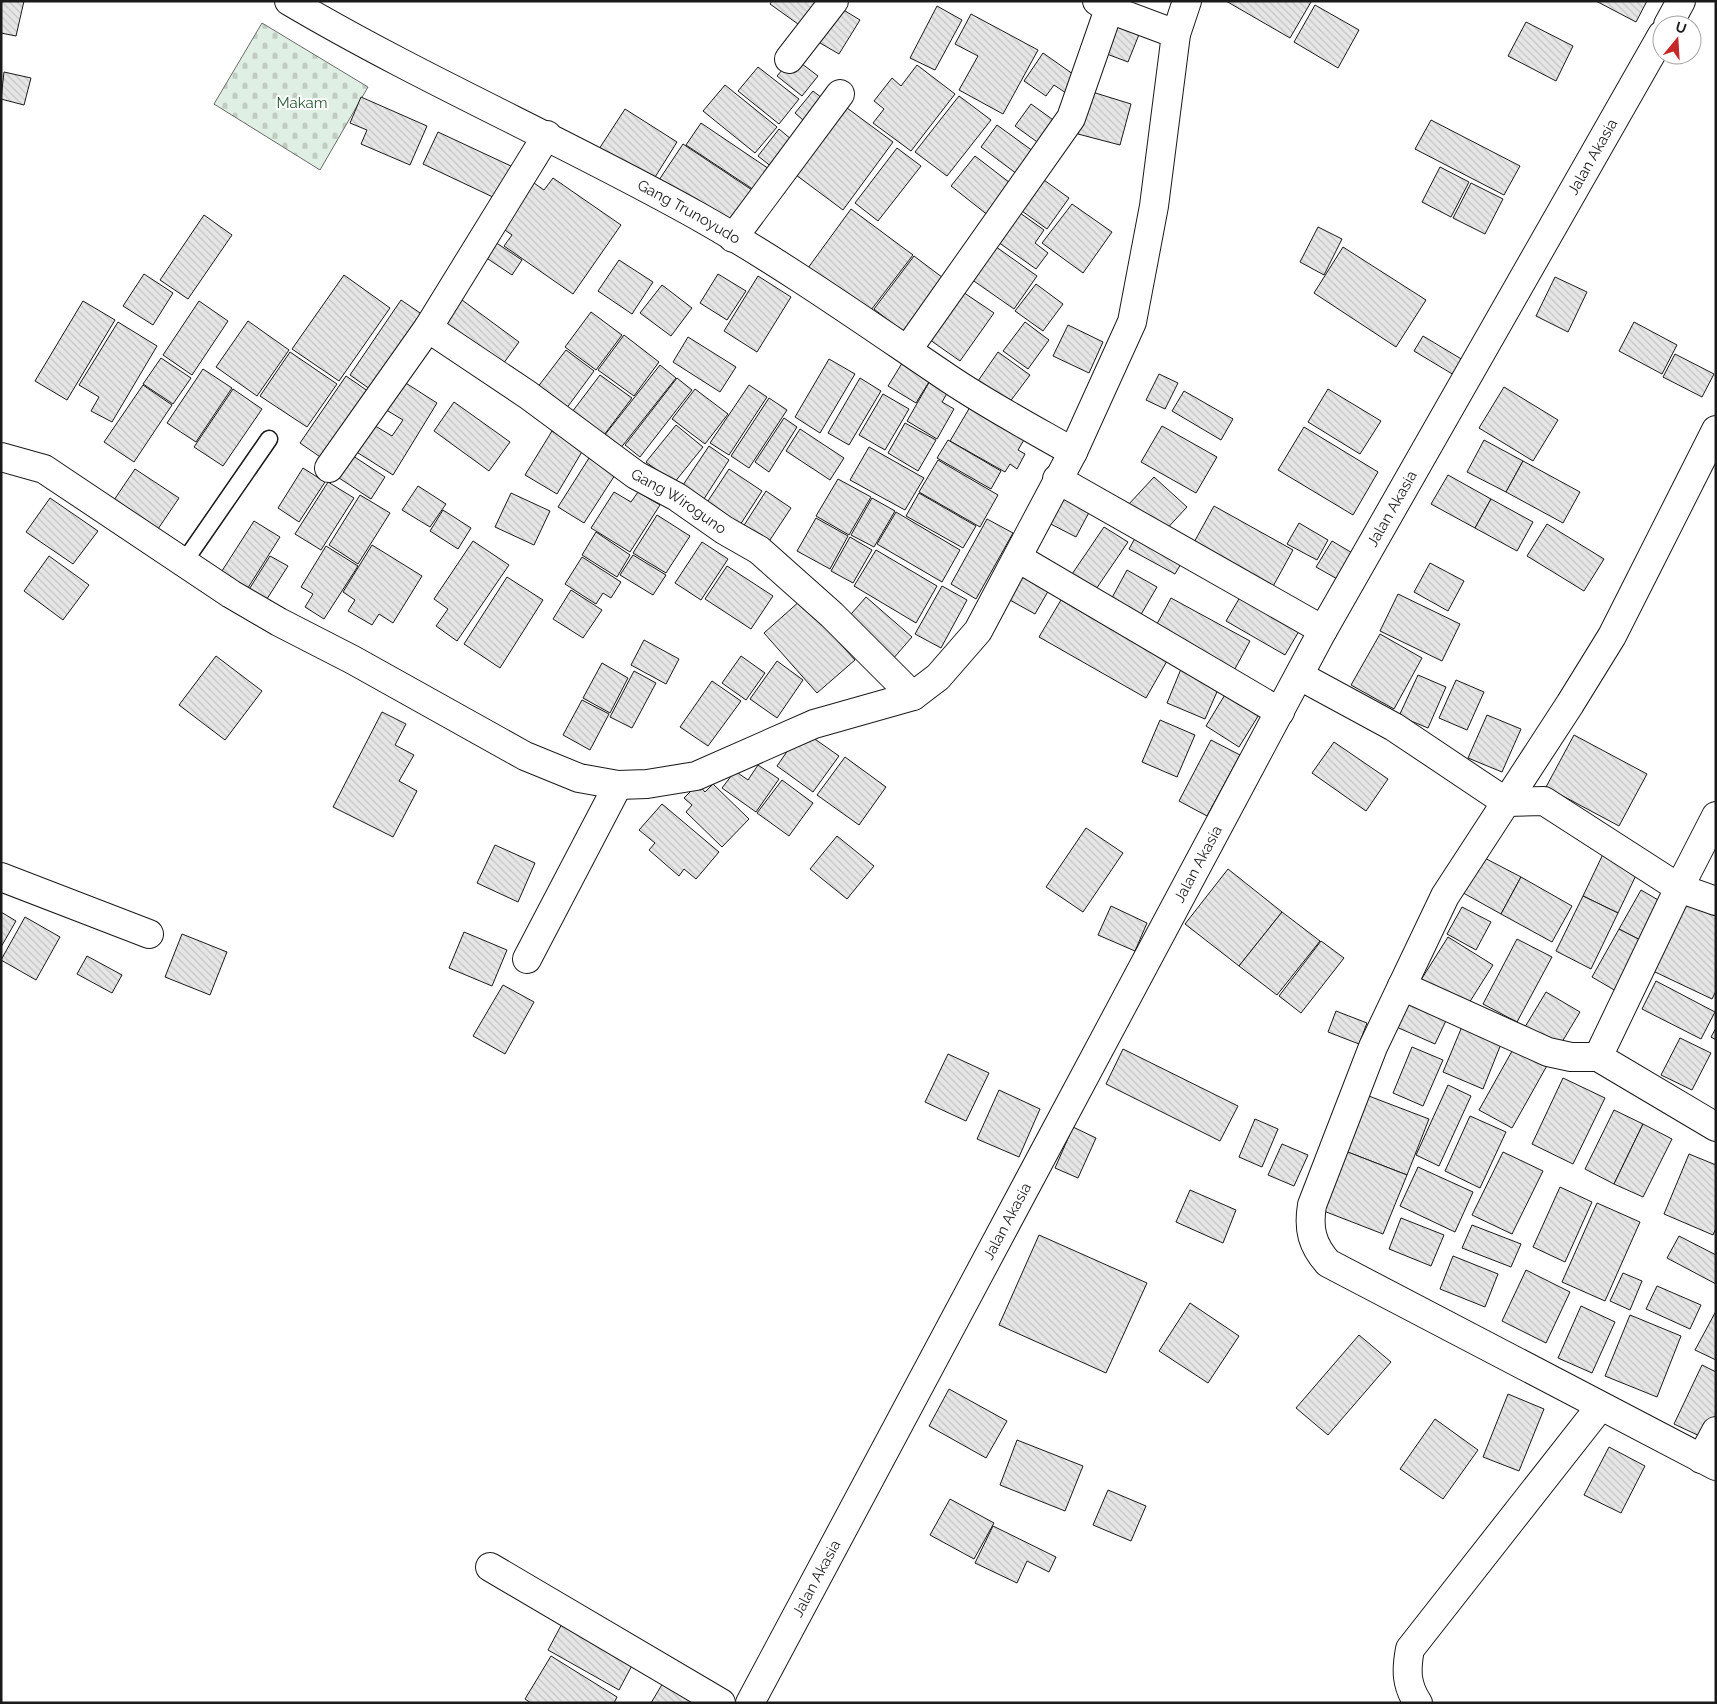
<svg xmlns="http://www.w3.org/2000/svg" width="1717" height="1704" viewBox="0 0 1717 1704" font-family="Raleway,sans-serif">
  <style>
    .cemetery { fill: url(#cemetery-stones); stroke: #6a6a6a }
    .building { fill: url(#building-back-hatch); stroke: #1a1a1a }
    .lines { fill: none; stroke-linecap: round; stroke-linejoin: round }
    .service-casing { stroke: #1a1a1a; stroke-width: 19 }
    .minor-casing { stroke: #1a1a1a; stroke-width: 30 }
    .tertiary-casing { stroke: #1a1a1a; stroke-width: 30 }
    .service { stroke: #fff; stroke-width: 16 }
    .minor { stroke: #fff; stroke-width: 28 }
    .tertiary { stroke: #fff; stroke-width: 28 }
    .labels { text-anchor: middle; stroke-width: 4; stroke-linejoin: round; paint-order: stroke }
    .park-label { font-size: 15px; fill: #2b5a34; stroke: #fff }
    .street-label { font-size: 15px; fill: #1a1a1a; stroke: #fff }
  </style>
  <defs>
    <pattern id="cemetery-stones" width="16" height="16" patternUnits="userSpaceOnUse" patternTransform="scale(1.25)"><rect width="16" height="16" fill="#e0efe3"/><path d="M2 7V4a2 2 0 0 1 4 0v3zM10 15v-3a2 2 0 0 1 4 0v3z" fill="#c0ccc2"/></pattern>
    <pattern id="building-back-hatch" width="6" height="6" patternUnits="userSpaceOnUse" patternTransform="scale(1.25)"><rect width="6" height="6" fill="#e6e6e6"/><path d="M-1 5l2 2M0 0l6 6M5-1l2 2" fill="none" stroke="#c5c5c5"/></pattern>
  </defs>
  <rect width="100%" height="100%" fill="#fff"/>
  <polygon class="cemetery" points="262,23 368,87 320,170 214,104"/>
  <g class="building">
    <polygon points="1,1 24,1 16,36 1,33"/>
    <polygon points="772,1 824,1 805,29 770,4"/>
    <polygon points="1226,1 1310,1 1311,2 1290,38"/>
    <polygon points="1596,1 1647,1 1636,22"/>
    <polygon points="1315,5 1359,30 1338,68 1294,42"/>
    <polygon points="837,6 860,20 839,54 815,40"/>
    <polygon points="937,6 962,20 935,70 910,58"/>
    <polygon points="971,14 1038,50 1003,114 959,90 978,56 955,44"/>
    <polygon points="1111,21 1140,32 1128,62 1099,51"/>
    <polygon points="1526,22 1573,46 1556,81 1508,56"/>
    <polygon points="1043,53 1080,79 1069,95 1054,85 1046,96 1024,81"/>
    <polygon points="793,57 818,76 802,96 777,76"/>
    <polygon points="917,65 955,94 911,151 873,123 884,109 874,101 892,78 901,86"/>
    <polygon points="758,67 799,99 779,124 738,91"/>
    <polygon points="4,72 31,78 24,105 1,99"/>
    <polygon points="725,85 777,127 755,153 703,111"/>
    <polygon points="813,91 831,105 812,128 795,113"/>
    <polygon points="1089,91 1131,104 1120,145 1078,134"/>
    <polygon points="959,96 991,120 947,176 915,152"/>
    <polygon points="361,97 427,126 410,165 361,144 367,130 350,123"/>
    <polygon points="1031,104 1063,127 1047,149 1015,126"/>
    <polygon points="843,105 893,142 843,210 792,172"/>
    <polygon points="625,109 677,142 652,182 599,149"/>
    <polygon points="1431,120 1520,166 1504,195 1415,149"/>
    <polygon points="701,123 775,173 760,194 686,145"/>
    <polygon points="997,125 1037,154 1021,177 981,147"/>
    <polygon points="779,129 798,145 777,171 758,156"/>
    <polygon points="438,132 513,167 497,199 423,164"/>
    <polygon points="683,144 758,194 734,231 659,180"/>
    <polygon points="897,148 921,166 878,221 855,203"/>
    <polygon points="975,156 1014,186 989,216 951,186"/>
    <polygon points="1440,167 1469,182 1451,217 1422,202"/>
    <polygon points="1037,175 1069,198 1047,229 1015,206"/>
    <polygon points="553,178 621,225 573,294 504,246 512,235 502,228 534,183 544,190"/>
    <polygon points="1471,183 1503,199 1485,234 1453,218"/>
    <polygon points="1072,204 1112,232 1083,273 1042,243"/>
    <polygon points="1013,208 1044,230 1035,243 1048,253 1036,269 991,237"/>
    <polygon points="851,209 913,255 868,314 808,268"/>
    <polygon points="204,215 232,235 188,299 160,280"/>
    <polygon points="1318,227 1342,239 1324,275 1300,262"/>
    <polygon points="985,239 1037,276 1014,309 961,272"/>
    <polygon points="495,242 522,260 512,275 485,257"/>
    <polygon points="1343,247 1426,300 1396,347 1314,293"/>
    <polygon points="914,256 951,284 910,337 874,309"/>
    <polygon points="619,260 653,282 632,314 598,291"/>
    <polygon points="144,274 173,293 153,325 123,306"/>
    <polygon points="718,274 746,291 727,320 700,303"/>
    <polygon points="344,275 390,308 339,381 292,349"/>
    <polygon points="758,276 791,297 757,352 724,331"/>
    <polygon points="1555,277 1587,292 1568,332 1536,316"/>
    <polygon points="1036,284 1063,304 1043,331 1015,311"/>
    <polygon points="662,285 692,308 671,336 640,313"/>
    <polygon points="957,288 994,313 960,361 923,335"/>
    <polygon points="401,300 429,319 377,394 350,375"/>
    <polygon points="462,300 519,342 498,371 441,329"/>
    <polygon points="83,301 115,320 67,400 35,381"/>
    <polygon points="199,301 228,321 192,375 163,355"/>
    <polygon points="591,312 622,335 596,370 565,347"/>
    <polygon points="248,321 289,350 257,396 216,367"/>
    <polygon points="118,322 157,346 112,422 91,411 99,397 79,385"/>
    <polygon points="1025,322 1049,340 1028,369 1003,351"/>
    <polygon points="1634,322 1677,345 1662,374 1619,351"/>
    <polygon points="1068,325 1103,342 1089,373 1053,356"/>
    <polygon points="624,335 659,362 634,396 598,370"/>
    <polygon points="1423,336 1463,360 1454,375 1414,351"/>
    <polygon points="688,337 736,367 720,392 673,362"/>
    <polygon points="566,350 594,371 566,409 537,388"/>
    <polygon points="290,352 337,384 307,427 260,396"/>
    <polygon points="998,352 1030,375 1009,403 978,381"/>
    <polygon points="1675,354 1714,374 1702,397 1663,377"/>
    <polygon points="161,358 191,378 173,404 143,384"/>
    <polygon points="829,359 855,374 820,433 795,417"/>
    <polygon points="904,360 932,377 916,403 888,386"/>
    <polygon points="660,365 676,378 616,454 600,441"/>
    <polygon points="203,369 232,388 196,442 167,423"/>
    <polygon points="1159,374 1178,383 1165,409 1146,400"/>
    <polygon points="600,375 632,398 601,439 569,416"/>
    <polygon points="346,376 375,396 329,463 300,443"/>
    <polygon points="677,378 692,390 640,457 625,445"/>
    <polygon points="860,378 881,391 849,445 828,433"/>
    <polygon points="931,379 949,390 942,402 954,409 937,439 907,421"/>
    <polygon points="401,380 437,403 393,475 355,451 372,424 392,436 403,420 383,408"/>
    <polygon points="143,385 172,405 134,462 104,442"/>
    <polygon points="749,385 767,397 729,455 710,443"/>
    <polygon points="1504,387 1558,420 1533,461 1479,428"/>
    <polygon points="233,389 262,409 223,466 194,447"/>
    <polygon points="695,389 728,414 705,444 672,419"/>
    <polygon points="1328,389 1381,421 1360,454 1308,422"/>
    <polygon points="1184,391 1233,419 1221,440 1172,411"/>
    <polygon points="883,394 909,409 885,450 859,435"/>
    <polygon points="769,398 787,410 749,468 731,456"/>
    <polygon points="454,402 510,442 489,471 434,431"/>
    <polygon points="970,407 1025,438 1018,450 1025,454 1017,469 1010,464 1005,472 950,441"/>
    <polygon points="784,418 797,427 769,472 755,462"/>
    <polygon points="905,423 936,440 918,471 888,453"/>
    <polygon points="676,425 703,447 674,483 646,462"/>
    <polygon points="1162,426 1217,457 1196,493 1141,462"/>
    <polygon points="1304,427 1378,472 1353,515 1278,470"/>
    <polygon points="800,429 844,458 830,480 786,451"/>
    <polygon points="552,431 583,450 557,494 525,475"/>
    <polygon points="948,440 1001,471 991,489 937,458"/>
    <polygon points="1484,440 1523,461 1506,492 1467,472"/>
    <polygon points="709,446 729,460 702,502 681,488"/>
    <polygon points="869,447 924,478 905,510 850,480"/>
    <polygon points="347,452 385,477 371,499 333,474"/>
    <polygon points="589,458 615,475 584,523 558,507"/>
    <polygon points="938,460 998,495 980,527 919,492"/>
    <polygon points="1523,461 1580,492 1563,523 1506,492"/>
    <polygon points="303,468 325,482 299,522 278,508"/>
    <polygon points="135,469 179,498 158,529 114,500"/>
    <polygon points="729,469 762,491 740,525 706,504"/>
    <polygon points="1448,475 1491,499 1475,528 1431,504"/>
    <polygon points="1154,477 1187,507 1161,535 1128,505"/>
    <polygon points="838,479 871,497 849,535 816,516"/>
    <polygon points="328,482 354,498 321,550 295,534"/>
    <polygon points="1058,485 1094,503 1076,537 1041,519"/>
    <polygon points="418,486 446,504 430,527 402,510"/>
    <polygon points="766,491 791,508 768,543 743,527"/>
    <polygon points="614,492 631,502 638,492 660,505 630,552 591,528"/>
    <polygon points="511,493 550,511 534,545 495,527"/>
    <polygon points="919,493 976,526 963,548 906,516"/>
    <polygon points="360,495 390,513 358,564 329,545"/>
    <polygon points="50,498 98,531 73,564 26,532"/>
    <polygon points="872,498 895,511 874,547 851,535"/>
    <polygon points="1491,499 1533,522 1517,551 1475,528"/>
    <polygon points="1214,506 1293,550 1271,590 1192,546"/>
    <polygon points="443,510 471,528 458,549 430,531"/>
    <polygon points="896,512 960,550 942,582 877,544"/>
    <polygon points="657,515 690,536 666,573 633,553"/>
    <polygon points="816,518 848,536 830,569 797,551"/>
    <polygon points="987,519 1013,533 976,599 951,584"/>
    <polygon points="254,521 280,537 246,591 220,574"/>
    <polygon points="1299,523 1328,540 1317,560 1287,544"/>
    <polygon points="1547,524 1604,559 1584,591 1527,556"/>
    <polygon points="1104,527 1128,542 1092,595 1068,580"/>
    <polygon points="1139,531 1185,557 1175,574 1129,549"/>
    <polygon points="596,532 630,555 617,577 582,555"/>
    <polygon points="850,537 872,550 853,583 831,571"/>
    <polygon points="473,541 509,565 457,641 436,626 448,609 434,599"/>
    <polygon points="1332,541 1354,554 1339,580 1316,567"/>
    <polygon points="702,542 728,559 701,600 675,583"/>
    <polygon points="372,545 422,576 393,623 379,614 372,625 348,611 355,600 343,592"/>
    <polygon points="326,546 358,566 324,619 305,607 313,594 301,587"/>
    <polygon points="876,550 937,586 916,623 854,586"/>
    <polygon points="633,555 666,575 653,595 620,575"/>
    <polygon points="49,556 89,585 63,620 24,591"/>
    <polygon points="270,556 288,566 265,602 248,591"/>
    <polygon points="582,557 621,582 611,598 603,593 596,604 565,584"/>
    <polygon points="1430,563 1464,581 1448,611 1414,592"/>
    <polygon points="727,566 773,596 751,629 705,599"/>
    <polygon points="1127,570 1157,587 1136,623 1107,607"/>
    <polygon points="1023,573 1050,588 1035,614 1008,599"/>
    <polygon points="507,577 543,600 500,668 464,644"/>
    <polygon points="942,586 967,600 941,648 915,634"/>
    <polygon points="571,590 602,610 583,638 553,619"/>
    <polygon points="1243,592 1302,626 1285,655 1226,621"/>
    <polygon points="1398,594 1460,624 1442,661 1380,631"/>
    <polygon points="866,597 912,637 892,660 845,621"/>
    <polygon points="1171,598 1250,641 1230,678 1151,635"/>
    <polygon points="801,600 855,660 817,693 764,633"/>
    <polygon points="1061,600 1167,661 1146,698 1039,637"/>
    <polygon points="1380,634 1422,658 1394,709 1351,685"/>
    <polygon points="644,640 679,659 666,684 631,665"/>
    <polygon points="216,656 262,691 225,740 179,705"/>
    <polygon points="741,656 765,673 746,700 722,683"/>
    <polygon points="777,661 803,680 777,718 750,699"/>
    <polygon points="602,663 628,678 610,713 583,698"/>
    <polygon points="1181,669 1220,685 1205,719 1167,703"/>
    <polygon points="634,671 656,683 632,728 610,717"/>
    <polygon points="1418,675 1446,687 1428,728 1399,716"/>
    <polygon points="1456,680 1484,692 1467,730 1439,718"/>
    <polygon points="712,681 741,701 708,746 680,727"/>
    <polygon points="1226,693 1260,713 1239,747 1206,726"/>
    <polygon points="582,700 609,714 590,750 563,735"/>
    <polygon points="382,712 406,724 395,745 414,755 399,781 417,791 393,837 333,807"/>
    <polygon points="1487,715 1521,729 1502,772 1468,758"/>
    <polygon points="1160,720 1195,735 1177,777 1142,762"/>
    <polygon points="802,730 839,756 813,792 777,766"/>
    <polygon points="1574,735 1647,774 1619,826 1546,787"/>
    <polygon points="1211,740 1240,755 1207,816 1179,801"/>
    <polygon points="1334,742 1388,779 1366,811 1312,773"/>
    <polygon points="845,757 886,787 859,825 817,795"/>
    <polygon points="758,765 779,779 756,812 722,788 735,771 748,780"/>
    <polygon points="782,780 813,803 789,836 757,813"/>
    <polygon points="698,784 705,792 713,784 749,819 722,847 686,812 692,805 684,798"/>
    <polygon points="662,804 719,852 696,879 684,869 679,876 649,850 655,843 639,830"/>
    <polygon points="1086,828 1123,853 1083,912 1046,887"/>
    <polygon points="837,836 874,866 847,899 810,869"/>
    <polygon points="495,845 535,863 518,902 477,883"/>
    <polygon points="1604,852 1639,869 1618,913 1583,896"/>
    <polygon points="1477,854 1521,877 1501,914 1458,890"/>
    <polygon points="1228,869 1282,912 1239,966 1185,924"/>
    <polygon points="1521,877 1572,906 1552,942 1501,914"/>
    <polygon points="1641,890 1665,904 1644,942 1619,929"/>
    <polygon points="1583,896 1618,913 1591,969 1556,951"/>
    <polygon points="1687,900 1716,913 1716,991 1712,999 1653,971"/>
    <polygon points="1111,906 1147,923 1135,951 1098,935"/>
    <polygon points="1462,907 1491,922 1476,950 1447,934"/>
    <polygon points="1,912 16,921 1,947"/>
    <polygon points="1282,912 1320,941 1277,995 1239,966"/>
    <polygon points="25,917 60,937 36,980 1,960"/>
    <polygon points="1619,929 1644,942 1616,991 1592,977"/>
    <polygon points="464,932 507,950 492,986 449,968"/>
    <polygon points="182,934 227,952 210,995 165,977"/>
    <polygon points="1448,937 1493,965 1464,1011 1419,983"/>
    <polygon points="1517,939 1552,957 1517,1022 1483,1004"/>
    <polygon points="1321,941 1344,958 1301,1013 1279,996"/>
    <polygon points="87,956 122,975 112,993 77,974"/>
    <polygon points="1656,981 1715,1012 1701,1039 1642,1009"/>
    <polygon points="503,985 534,1002 505,1054 473,1036"/>
    <polygon points="1407,991 1451,1010 1435,1044 1392,1025"/>
    <polygon points="1546,992 1580,1012 1556,1052 1522,1032"/>
    <polygon points="1336,1011 1367,1023 1359,1044 1328,1032"/>
    <polygon points="1466,1017 1505,1034 1483,1089 1443,1072"/>
    <polygon points="1716,1028 1716,1040 1711,1037"/>
    <polygon points="1680,1038 1711,1053 1692,1090 1661,1075"/>
    <polygon points="1516,1044 1549,1062 1512,1128 1479,1110"/>
    <polygon points="1412,1047 1443,1060 1423,1106 1393,1093"/>
    <polygon points="1123,1049 1238,1106 1220,1141 1106,1084"/>
    <polygon points="948,1054 989,1073 966,1121 925,1102"/>
    <polygon points="1563,1078 1605,1098 1573,1164 1532,1144"/>
    <polygon points="1448,1085 1471,1096 1439,1166 1416,1155"/>
    <polygon points="999,1090 1040,1109 1019,1157 977,1139"/>
    <polygon points="1361,1093 1429,1119 1407,1175 1340,1149"/>
    <polygon points="1614,1110 1643,1124 1614,1184 1585,1169"/>
    <polygon points="1470,1116 1506,1132 1480,1188 1445,1171"/>
    <polygon points="1255,1119 1278,1129 1262,1167 1239,1157"/>
    <polygon points="1643,1124 1672,1139 1643,1197 1614,1184"/>
    <polygon points="1073,1127 1096,1138 1078,1178 1055,1168"/>
    <polygon points="1282,1144 1308,1155 1294,1186 1268,1175"/>
    <polygon points="1340,1149 1407,1175 1383,1234 1316,1208"/>
    <polygon points="1503,1152 1543,1171 1512,1234 1472,1215"/>
    <polygon points="1689,1154 1716,1165 1716,1228 1713,1235 1664,1214"/>
    <polygon points="1418,1167 1473,1192 1455,1232 1400,1206"/>
    <polygon points="1560,1187 1592,1202 1565,1262 1533,1247"/>
    <polygon points="1190,1190 1236,1210 1223,1243 1176,1222"/>
    <polygon points="1597,1203 1640,1222 1605,1301 1562,1282"/>
    <polygon points="1401,1218 1444,1235 1431,1266 1389,1249"/>
    <polygon points="1472,1225 1521,1244 1511,1267 1462,1248"/>
    <polygon points="1039,1235 1147,1283 1106,1373 999,1325"/>
    <polygon points="1679,1236 1716,1255 1716,1284 1667,1258"/>
    <polygon points="1453,1256 1498,1274 1485,1307 1440,1289"/>
    <polygon points="1526,1270 1570,1292 1546,1343 1502,1321"/>
    <polygon points="1623,1273 1642,1281 1630,1310 1610,1301"/>
    <polygon points="1657,1286 1701,1305 1690,1329 1646,1309"/>
    <polygon points="1190,1303 1239,1336 1208,1383 1159,1351"/>
    <polygon points="1581,1306 1615,1322 1592,1373 1558,1358"/>
    <polygon points="1716,1311 1716,1360 1695,1350"/>
    <polygon points="1630,1315 1681,1336 1657,1397 1605,1376"/>
    <polygon points="1359,1335 1391,1362 1328,1435 1296,1408"/>
    <polygon points="1702,1365 1716,1372 1716,1418 1706,1439 1674,1424"/>
    <polygon points="949,1389 1007,1421 986,1458 929,1426"/>
    <polygon points="1508,1394 1544,1409 1519,1471 1483,1457"/>
    <polygon points="1435,1419 1478,1450 1443,1499 1400,1469"/>
    <polygon points="1017,1440 1083,1466 1065,1511 1000,1485"/>
    <polygon points="1609,1447 1645,1466 1621,1513 1584,1495"/>
    <polygon points="1108,1490 1146,1506 1131,1541 1093,1525"/>
    <polygon points="950,1499 994,1523 974,1559 930,1535"/>
    <polygon points="993,1526 1056,1557 1049,1572 1027,1561 1017,1583 975,1563"/>
    <polygon points="565,1618 636,1658 619,1690 548,1650"/>
    <polygon points="551,1656 617,1697 614,1703 531,1703 525,1699"/>
    <polygon points="667,1676 712,1703 651,1703"/>
  </g>
  <g class="lines">
    <g class="service-casing">
      <polyline id="service" points="184,562 269,439"/>
    </g>
    <g class="minor-casing">
      <g id="minor">
        <path id="s1" d="M289 1C421 79 562 140 696 215 783 264 865 322 948 378 988 405 1031 428 1073 452"/>
        <polyline points="1097,1 1109,9 1176,34"/>
        <polyline points="789,59 834,1"/>
        <polyline points="733,238 840,94"/>
        <path id="s2" d="M428 328 528 395 636 475 677 497 724 530 759 550 832 615 913 696"/>
        <polyline points="908,349 1071,118 1109,9"/>
        <path d="M1716 430 1612 636 1570 704 1445 896 1373 1047 1312 1205C1308 1229 1312 1245 1328 1263L1716 1466"/>
        <polyline points="1,457 44,469 231,594 279,622 353,660 525,756 579,778 618,785 647,784 696,776 814,724 913,696 938,677 978,631 1073,452 1132,322 1154,206 1176,34 1187,1"/>
        <polyline points="329,468 428,328 547,135"/>
        <polyline points="1057,479 1323,630"/>
        <polyline points="1018,558 1280,712"/>
        <polyline points="1300,676 1394,727 1506,802 1544,801 1679,888 1716,901"/>
        <polyline points="1716,816 1679,888 1598,1057 1716,1127"/>
        <polyline points="1,877 149,934"/>
        <polyline points="527,959 618,785"/>
        <polyline points="1402,986 1548,1052 1571,1057 1598,1057"/>
        <polyline points="1701,1459 1716,1431"/>
        <polyline points="490,1567 721,1703"/>
        <path d="M1418 1703C1406 1685 1406 1670 1410 1649L1600 1407"/>
      </g>
    </g>
    <g class="tertiary-casing">
      <g id="tertiary">
        <polyline points="1668,25 1681,1"/>
        <path id="s3" d="M750 1703 1323 630 1662 35"/>
      </g>
    </g>
    <use href="#service" class="service"/>
    <use href="#minor" class="minor"/>
    <use href="#tertiary" class="tertiary"/>
  </g>
  <g class="labels">
    <g class="park-label">
      <text x="302" y="108">Makam</text>
    </g>
    <g class="street-label">
      <text dy="5" stroke="none"><textPath href="#s3" startOffset="1761">Jalan Akasia</textPath></text>
      <text dy="5" stroke="none"><textPath href="#s1" startOffset="452">Gang Trunoyudo</textPath></text>
      <text dy="5" stroke="none"><textPath href="#s2" startOffset="305">Gang Wiroguno</textPath></text>
      <text dy="5" stroke="none"><textPath href="#s3" startOffset="1356">Jalan Akasia</textPath></text>
      <text dy="5" stroke="none"><textPath href="#s3" startOffset="951">Jalan Akasia</textPath></text>
      <text dy="5" stroke="none"><textPath href="#s3" startOffset="546">Jalan Akasia</textPath></text>
      <text dy="5" stroke="none"><textPath href="#s3" startOffset="141">Jalan Akasia</textPath></text>
    </g>
  </g>
  <rect width="1717" height="1704" fill="none" stroke="#1a1a1a" stroke-width="5"/>
  <g transform="translate(1677 40) rotate(18)"><circle r="24" fill="#ffffff" stroke="#a3a3a3"/>
  <path d="M0-4L9 19L0 12L-9 19Z" fill="#c62828"/>
  <text y="-8" font-size="14" font-weight="bold" text-anchor="middle" fill="#1a1a1a">U</text>
  </g>
</svg>
